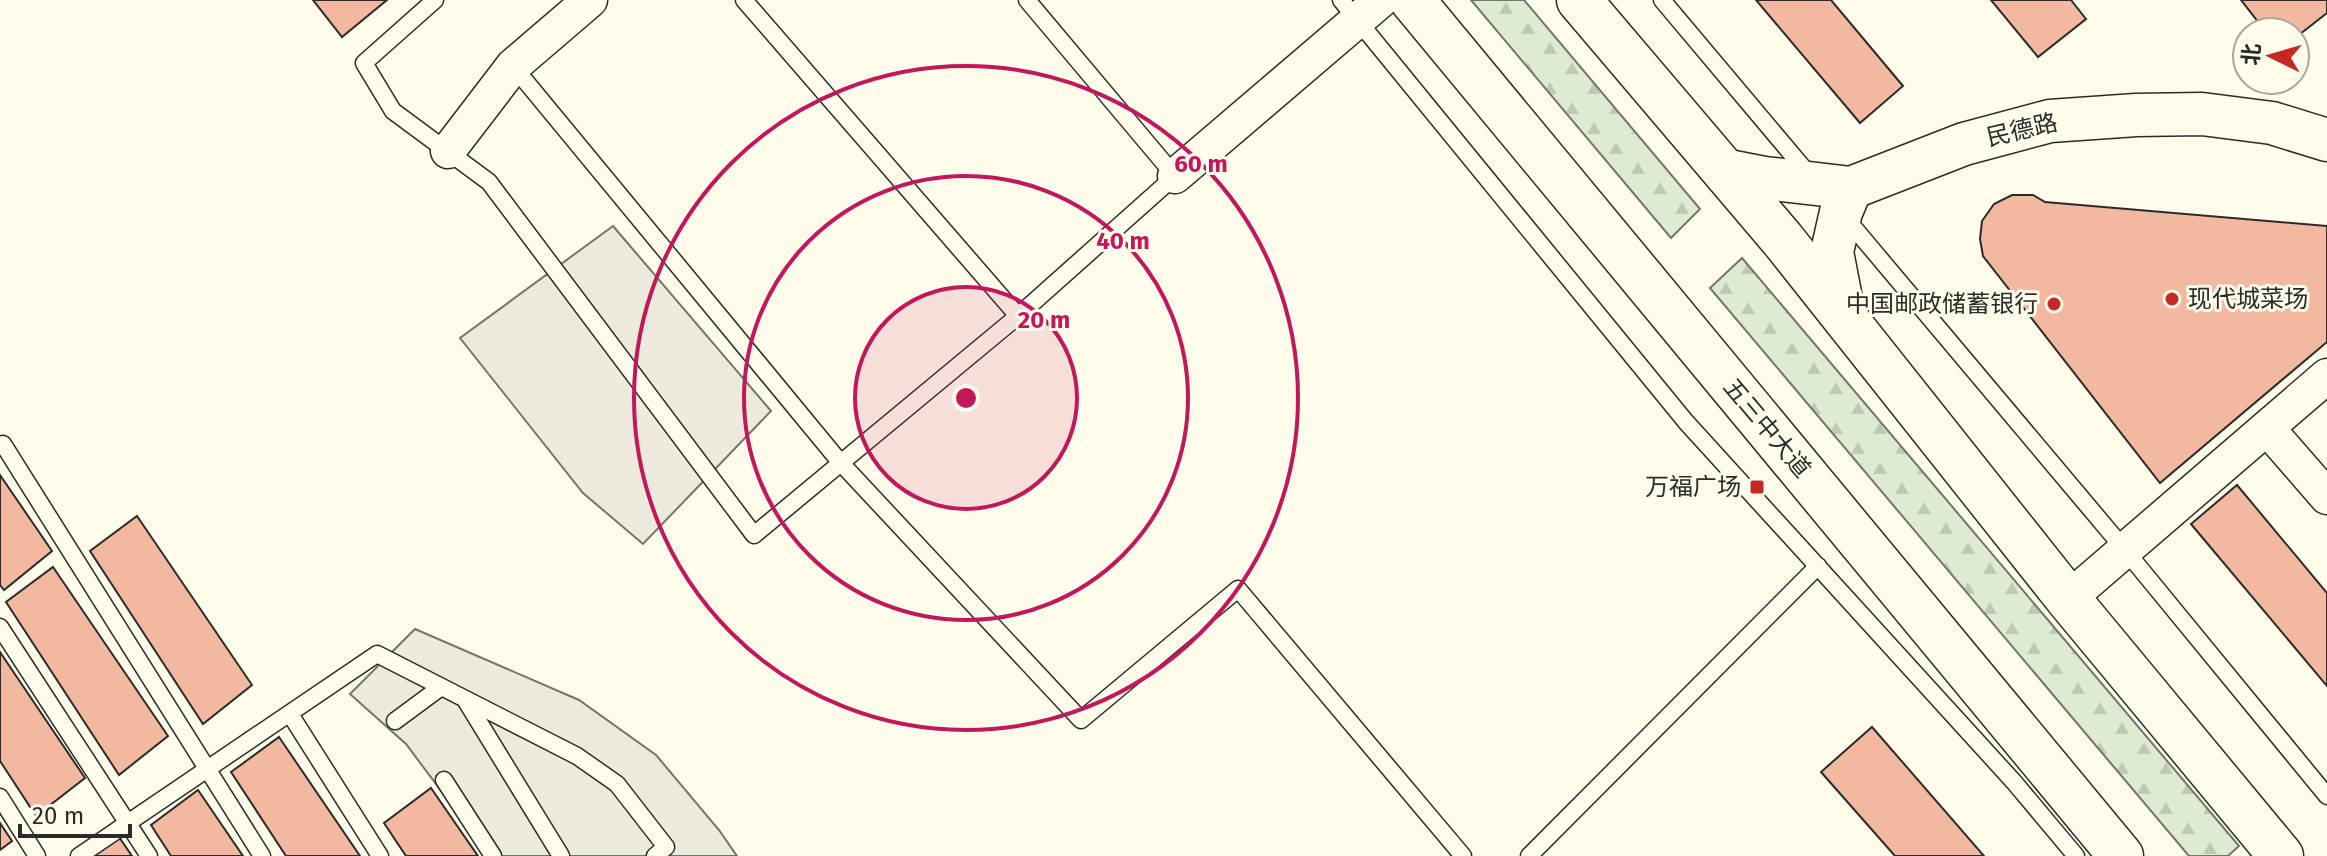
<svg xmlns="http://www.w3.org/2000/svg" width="2327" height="856" viewBox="0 0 2327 856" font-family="'Fira Sans','Noto Sans SC',sans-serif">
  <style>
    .forest { fill: url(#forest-firs); stroke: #74746e; stroke-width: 2 }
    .parking { fill: #eceadb; stroke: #74746e; stroke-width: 2 }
    .building { fill: #f2b8a0; stroke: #2b2b2b; stroke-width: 2 }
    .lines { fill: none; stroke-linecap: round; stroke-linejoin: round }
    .service-casing { stroke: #2b2b2b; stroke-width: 19 }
    .minor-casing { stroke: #2b2b2b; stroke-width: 37 }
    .tertiary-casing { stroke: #2b2b2b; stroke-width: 45 }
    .primary-casing { stroke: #2b2b2b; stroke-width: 47 }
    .service { stroke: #fdfbea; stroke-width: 16 }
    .minor { stroke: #fdfbea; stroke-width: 34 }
    .tertiary { stroke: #fdfbea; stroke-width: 42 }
    .primary { stroke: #fdfbea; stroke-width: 44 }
    .ring { fill: none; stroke: #c2185b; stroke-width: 4 }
    .poi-dot { fill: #c62828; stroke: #fdfbea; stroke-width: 3 }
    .labels { text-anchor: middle; stroke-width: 6; stroke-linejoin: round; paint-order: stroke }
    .street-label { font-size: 24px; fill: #2b2b2b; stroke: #fdfbea }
    .poi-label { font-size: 24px; fill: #2b2b2b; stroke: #fdfbea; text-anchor: end }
    .centre { fill: #c2185b; stroke: #fdfbea; stroke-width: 4 }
    .ring-label { font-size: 24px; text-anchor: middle; font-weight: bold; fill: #c2185b; stroke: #fdfbea; stroke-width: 6; stroke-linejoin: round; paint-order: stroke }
  </style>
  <defs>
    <pattern id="forest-firs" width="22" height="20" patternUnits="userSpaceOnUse" patternTransform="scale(2)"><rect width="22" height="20" fill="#deebd1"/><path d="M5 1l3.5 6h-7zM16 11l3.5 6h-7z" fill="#bfcab4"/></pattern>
  </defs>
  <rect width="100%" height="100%" fill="#fdfbea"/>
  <g class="forest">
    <polygon points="1471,0 1524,0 1700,209 1671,238"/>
    <polygon points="1742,258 2239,846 2228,856 2189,856 1710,288"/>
  </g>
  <g class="parking">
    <polygon points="613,226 771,411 643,544 583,493 460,338"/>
    <polygon points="415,629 579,700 656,755 719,830 737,856 490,856 406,744 350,694"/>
  </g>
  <g class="building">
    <polygon points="313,0 387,0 342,37"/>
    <polygon points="1756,0 1831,0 1903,86 1860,123"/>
    <polygon points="1991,0 2071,0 2086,19 2038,57"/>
    <polygon points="2241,0 2327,0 2327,13 2295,38 2295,32 2266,32"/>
    <polygon points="2012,195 2033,195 2045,202 2327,226 2327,342 2160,483 1983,256 1980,239 1982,221 1994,204"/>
    <polygon points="0,475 52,551 4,590 0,585"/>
    <polygon points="2237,485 2327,593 2327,686 2191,524"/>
    <polygon points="137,516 252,685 203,724 90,551"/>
    <polygon points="53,567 168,736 119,775 6,602"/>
    <polygon points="0,652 85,778 36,816 0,761"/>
    <polygon points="1872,727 1984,856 1895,856 1821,772"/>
    <polygon points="279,737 360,856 286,856 231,772"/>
    <polygon points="431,788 478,856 406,856 384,823"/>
    <polygon points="198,790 243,856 171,856 151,825"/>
    <polygon points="0,823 12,841 0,850"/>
    <polygon points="119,837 132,856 93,856"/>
  </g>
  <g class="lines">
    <g class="service-casing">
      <g id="service">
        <polyline points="435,0 364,63 393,111 489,182 754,535 1018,316 1175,176 1027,0"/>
        <polyline points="744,0 1018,316"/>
        <polyline points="1341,0 1686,422 2014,782 2076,856"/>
        <polyline points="1662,0 1811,177"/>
        <polyline points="513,66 840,462 1081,720 1238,589 1463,856"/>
        <polyline points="1844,216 2125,550 2327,796"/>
        <polyline points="3,444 262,856"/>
        <polyline points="0,627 149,856"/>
        <polyline points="466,701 561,856"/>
        <polyline points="290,714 380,856"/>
        <polyline points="395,721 441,687"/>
        <polyline points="444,780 493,856"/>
        <polyline points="0,797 37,856"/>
        <polyline points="79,856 377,654 577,756 617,784 666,847 655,856"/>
        <polyline points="1529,856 1818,566"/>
      </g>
    </g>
    <g class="minor-casing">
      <g id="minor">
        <polyline points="448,151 513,66 590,0"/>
        <polyline points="1175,176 1381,0"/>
        <polyline points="2267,428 2327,497"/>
        <polyline points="2068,599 2327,376"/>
      </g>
    </g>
    <g class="tertiary-casing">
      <g id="tertiary">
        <polyline points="1724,170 1765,178 1851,188 1964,144 2050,121 2136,115 2202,114 2272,123 2327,140"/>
        <polyline points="1845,319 1832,252 1841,212 1851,188"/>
      </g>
    </g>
    <g class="primary-casing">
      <g id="primary">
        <polyline points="1412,0 2121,856"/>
        <polyline points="1579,0 1783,240 2068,599 2281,856"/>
      </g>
    </g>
    <use href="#service" class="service"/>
    <use href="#minor" class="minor"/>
    <use href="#tertiary" class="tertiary"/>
    <use href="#primary" class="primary"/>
  </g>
  <circle cx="966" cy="398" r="111" fill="#c2185b" fill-opacity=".12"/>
  <g class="ring">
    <circle cx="966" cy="398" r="111"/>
    <circle cx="966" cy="398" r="222"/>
    <circle cx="966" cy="398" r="332"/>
  </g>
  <g class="poi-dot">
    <circle cx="2172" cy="299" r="8"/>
    <circle cx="2054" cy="304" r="8"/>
    <rect x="1749" y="479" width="16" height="16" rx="4"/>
  </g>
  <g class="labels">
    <g class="street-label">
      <text transform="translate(2022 130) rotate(-13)" y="8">民德路</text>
      <text transform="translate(1767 428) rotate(50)" y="8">五三中大道</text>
    </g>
    <g class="poi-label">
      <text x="2188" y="307" text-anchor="start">现代城菜场</text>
      <text x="2038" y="312">中国邮政储蓄银行</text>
      <text x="1741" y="495">万福广场</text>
    </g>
  </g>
  <circle cx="966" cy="398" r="12" class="centre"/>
  <g class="ring-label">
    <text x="1201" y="172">60 m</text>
    <text x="1123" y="249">40 m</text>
    <text x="1044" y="328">20 m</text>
  </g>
  <g transform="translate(2271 56) rotate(275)"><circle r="38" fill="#fdfbea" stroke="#a9a89e" stroke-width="2"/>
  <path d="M0-6L14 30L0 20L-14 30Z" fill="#c62828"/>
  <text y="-12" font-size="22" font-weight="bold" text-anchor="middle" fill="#2b2b2b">北</text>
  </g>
  <path d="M20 824v12h110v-12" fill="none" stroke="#2b2b2b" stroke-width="4"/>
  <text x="32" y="824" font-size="24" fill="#2b2b2b" stroke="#fdfbea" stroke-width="6" paint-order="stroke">20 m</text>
</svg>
